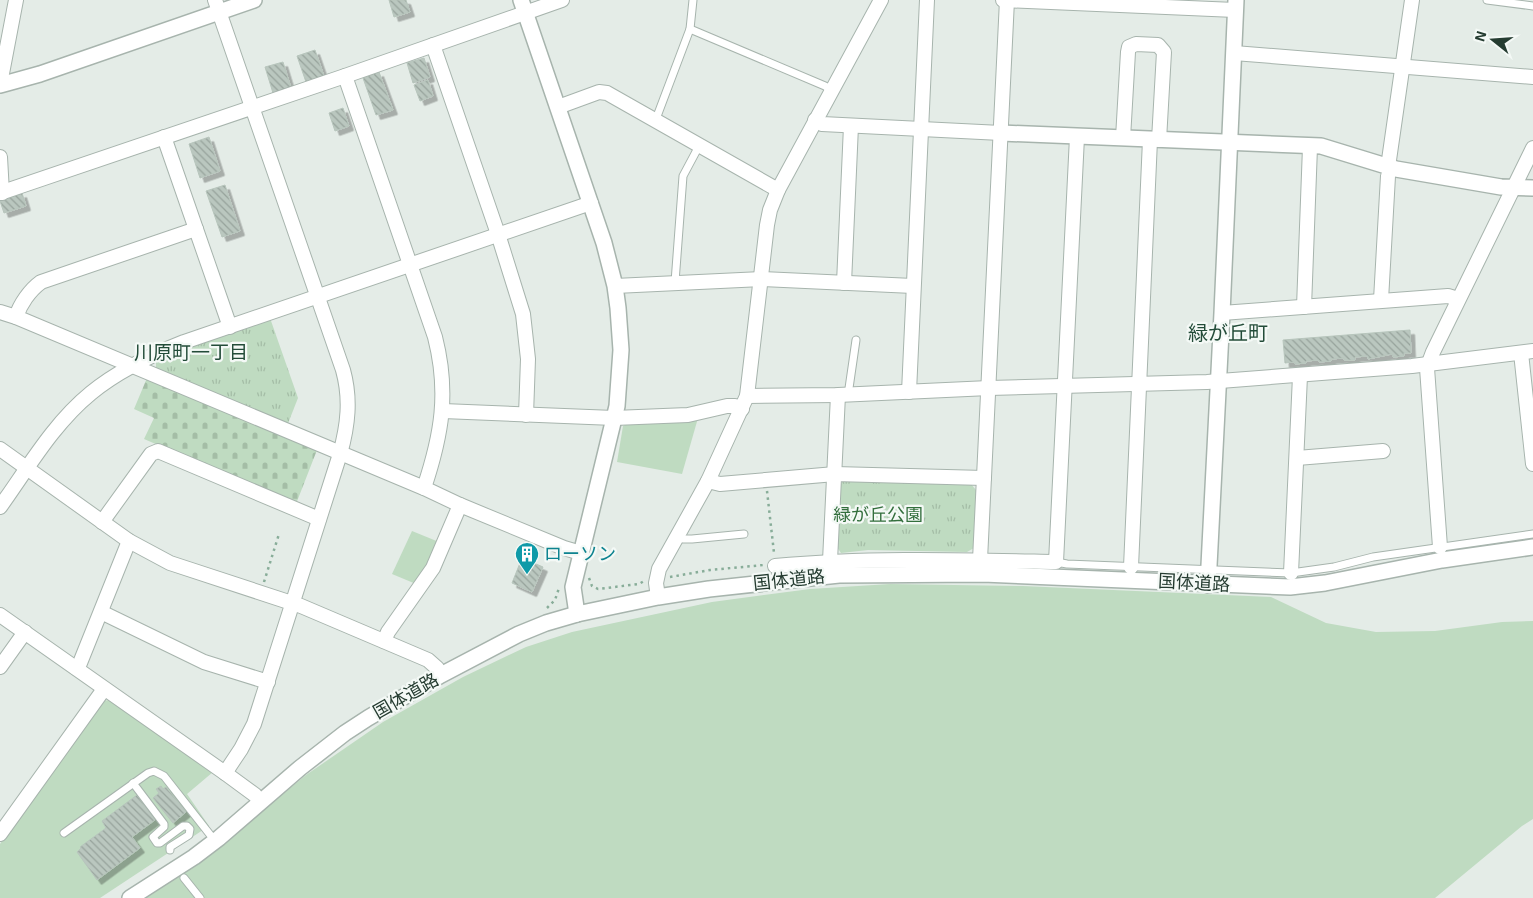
<svg xmlns="http://www.w3.org/2000/svg" width="1533" height="898" viewBox="0 0 1533 898" font-family="'Exo 2','Noto Sans JP',sans-serif">
  <style>
    .green { fill: #bfdbc1 }
    .cemetery { fill: url(#cemetery-stones) }
    .park { fill: url(#park-tufts) }
    .building { fill: url(#building-back-hatch); stroke: #b7c5bc; filter: url(#shadow) }
    .lines { fill: none; stroke-linecap: round; stroke-linejoin: round }
    .service-casing { stroke: #a7b4ad; stroke-width: 9 }
    .minor-casing { stroke: #a7b4ad; stroke-width: 16 }
    .tertiary-casing { stroke: #a7b4ad; stroke-width: 18 }
    .path { stroke: #88ad99; stroke-width: 2.5; stroke-dasharray: 2.5 4; stroke-linecap: butt }
    .service { stroke: #fff; stroke-width: 7 }
    .minor { stroke: #fff; stroke-width: 14 }
    .tertiary { stroke: #fff; stroke-width: 15 }
    .labels { text-anchor: middle; stroke-width: 4.5; stroke-linejoin: round; paint-order: stroke }
    .park-label { font-size: 18px; fill: #336f3d; stroke: #f4f9f6 }
    .culture-label { font-size: 18px; fill: #0d838f; stroke: #f4f9f6; text-anchor: start }
    .street-label { font-size: 18px; fill: #253c31; stroke: #f4f9f6 }
    .neighbourhood-label { font-size: 19px; fill: #234c39; stroke: #f4f9f6 }
    .quarter-label { font-size: 20px; fill: #234c39; stroke: #f4f9f6 }
  </style>
  <defs>
    <pattern id="cemetery-stones" width="16" height="16" patternUnits="userSpaceOnUse" patternTransform="scale(1.25)"><rect width="16" height="16" fill="#bfdbc1"/><path d="M2 7V4a2 2 0 0 1 4 0v3zM10 15v-3a2 2 0 0 1 4 0v3z" fill="#a4bda6"/></pattern>
    <pattern id="park-tufts" width="24" height="20" patternUnits="userSpaceOnUse" patternTransform="scale(1.25)"><rect width="24" height="20" fill="#bfdbc1"/><path d="M3 7l-1-3M5 7V3M7 7l1-3M15 17l-1-3M17 17v-4M19 17l1-3" fill="none" stroke="#a4bda6"/></pattern>
    <pattern id="building-back-hatch" width="6" height="6" patternUnits="userSpaceOnUse" patternTransform="scale(1.25)"><rect width="6" height="6" fill="#bac7bf"/><path d="M-1 5l2 2M0 0l6 6M5-1l2 2" fill="none" stroke="#97a39c"/></pattern>
    <filter id="shadow"><feDropShadow dx="4.5" dy="4.5" stdDeviation="0" flood-color="#0004"/></filter>
  </defs>
  <rect width="100%" height="100%" fill="#e4ece7"/>
  <g class="green">
    <polygon points="698,418 682,474 617,462 623,426 627,424"/>
    <polygon points="412,531 439,542 433,558 416,584 392,574"/>
    <polygon points="890,584 1023,586 1271,597 1326,623 1376,632 1435,631 1502,622 1533,621 1533,819 1522,826 1435,898 145,898 205,858 306,775 383,722 463,677 526,647 572,632 712,602 810,589"/>
    <polygon points="110,700 213,772 187,794 209,826 100,898 0,898 0,844 101,701"/>
  </g>
  <polygon class="cemetery" points="147,378 317,450 296,504 144,439 154,418 134,409"/>
  <g class="park">
    <polygon points="270,318 298,398 287,426 156,371 156,358"/>
    <polygon points="844,479 971,484 976,490 974,548 967,552 868,550 841,553 837,547 841,484"/>
  </g>
  <g class="building">
    <polygon points="389,0 406,0 410,12 394,17"/>
    <polygon points="315,50 324,76 306,82 297,56"/>
    <polygon points="424,58 430,77 413,83 407,63"/>
    <polygon points="283,62 291,88 273,93 265,67"/>
    <polygon points="379,72 393,110 376,115 363,78"/>
    <polygon points="428,80 433,96 420,101 414,85"/>
    <polygon points="343,108 349,126 335,131 329,113"/>
    <polygon points="209,137 220,171 200,178 189,144"/>
    <polygon points="225,185 240,231 222,237 206,191"/>
    <polygon points="22,193 26,206 4,213 0,201"/>
    <polygon points="1410,330 1411,353 1404,353 1404,356 1393,357 1392,354 1368,359 1368,356 1355,357 1355,360 1344,360 1344,358 1331,359 1331,361 1319,362 1319,360 1306,361 1306,363 1295,364 1294,362 1285,363 1283,340"/>
    <polygon points="522,558 543,567 532,592 512,583"/>
    <polygon points="161,786 163,789 166,787 186,812 173,823 153,798 159,793 156,789"/>
    <polygon points="137,795 155,820 132,837 140,848 97,880 77,852 81,848 80,847 106,828 102,821"/>
  </g>
  <g class="lines">
    <g class="service-casing">
      <g id="service">
        <polyline points="1487,0 1533,6"/>
        <polyline points="690,29 825,86 831,90"/>
        <polyline points="656,119 690,29 693,0"/>
        <polyline points="675,282 683,176 699,146"/>
        <polyline points="848,395 856,340"/>
        <polyline points="678,535 683,539 692,539 744,534"/>
        <polyline points="1056,562 1067,564 1291,573 1334,567 1373,557 1533,534"/>
        <polyline points="133,783 164,824 164,827 153,837 157,843 160,843 183,826 187,826 190,829 189,835 170,847 170,850"/>
        <polyline points="64,833 148,773 154,771 164,776 215,841"/>
        <polyline points="184,878 200,898"/>
      </g>
    </g>
    <g class="minor-casing">
      <g id="minor">
        <path d="M215 0 343 370C351 399 348 425 340 454L254 724 241 749 225 773"/>
        <polyline points="1003,0 1235,10"/>
        <polyline points="433,45 498,234 523,314 528,359 526,415"/>
        <polyline points="1234,53 1533,77"/>
        <path d="M345 76 435 337C449 392 442 434 424 488"/>
        <polyline points="0,84 16,0"/>
        <polyline points="558,107 599,92 607,93 778,190"/>
        <polyline points="815,120 822,124 1001,133"/>
        <polyline points="164,137 230,327"/>
        <polyline points="1123,138 1128,52 1129,47 1136,44 1158,45 1164,52 1159,140"/>
        <polyline points="0,157 2,193"/>
        <polyline points="1388,167 1412,0"/>
        <polyline points="0,193 345,76 562,0"/>
        <polyline points="844,283 851,126"/>
        <polyline points="615,286 762,279 913,286"/>
        <polyline points="1381,300 1388,176"/>
        <polyline points="1304,307 1310,147"/>
        <polyline points="0,312 16,317 424,488 460,505 564,548 581,553"/>
        <polyline points="1222,313 1448,296 1458,299"/>
        <path d="M16 317C20 304 30 290 41 282L196 229"/>
        <polyline points="1521,353 1533,464"/>
        <polyline points="909,392 927,0"/>
        <polyline points="747,396 838,395 989,388 1207,382 1412,366 1533,351"/>
        <polyline points="443,411 614,418 688,415 727,406 735,406 742,409"/>
        <polyline points="0,449 129,541 170,563 301,606 428,660 437,668 441,675"/>
        <polyline points="1297,458 1383,451"/>
        <polyline points="708,481 720,484 835,474 984,478"/>
        <path d="M0 507C28 468 53 424 91 393 119 370 151 355 184 342L591 203"/>
        <polyline points="102,522 151,454 158,451 319,519"/>
        <polyline points="1440,547 1427,368 1433,352 1533,148"/>
        <polyline points="980,560 1007,0"/>
        <polyline points="830,561 838,395"/>
        <path d="M775 566C869 557 962 560 1056 562L1077 137"/>
        <polyline points="1131,567 1150,140"/>
        <polyline points="1291,573 1300,376"/>
        <polyline points="658,597 656,583 659,569 708,481 747,396 767,225 770,210 778,190 881,0"/>
        <polyline points="101,612 204,662 268,682"/>
        <polyline points="0,615 225,773 255,795 260,802"/>
        <polyline points="384,641 388,632 433,568 460,505"/>
        <polyline points="0,667 25,632"/>
        <polyline points="76,668 80,663 129,541"/>
        <polyline points="0,834 104,689"/>
      </g>
    </g>
    <g class="tertiary-casing">
      <g id="tertiary">
        <polyline points="521,0 604,243 615,286 618,308 621,350 617,406 573,587 577,614"/>
        <polyline points="0,85 40,74 254,0"/>
        <polyline points="1001,133 1321,146 1396,169 1501,187 1533,188"/>
        <polyline points="1208,585 1222,313 1236,0"/>
        <polyline points="130,898 194,857 219,838 300,768 345,733 368,718 441,675 519,634 546,623 577,614 658,597 709,589 839,575 983,574 1290,587 1325,583 1442,560 1533,547"/>
      </g>
    </g>
    <g class="path">
      <polyline points="767,491 774,553"/>
      <polyline points="670,577 710,570 764,565"/>
      <polyline points="589,578 592,586 598,589 639,584 644,581"/>
      <polyline points="264,582 279,534"/>
      <polyline points="547,608 555,600 559,588"/>
    </g>
    <use href="#service" class="service"/>
    <use href="#minor" class="minor"/>
    <use href="#tertiary" class="tertiary"/>
  </g>
  <defs>
    <g id="building-pin" transform="scale(1.25)"><path d="M0 17L-7.5 6A9.5 9.5 0 1 1 7.5 6Z" fill="#0f9aa8" stroke="#f4f9f6"/><path d="M-4-6H4V6H1V3H-1V6H-4ZM-2.5-4.3h1.7v1.8h-1.7ZM.8-4.3h1.7v1.8H.8ZM-2.5-1h1.7V.8h-1.7ZM.8-1h1.7V.8H.8Z" fill="#fff"/></g>
  </defs>
  <g fill-rule="evenodd">
    <use href="#building-pin" x="527" y="554"/>
  </g>
  <g class="labels">
    <g class="park-label">
      <text x="878" y="521">緑が丘公園</text>
    </g>
    <g class="culture-label">
      <text x="544" y="560">ローソン</text>
    </g>
    <g class="street-label">
      <text transform="translate(789 580) rotate(-6)" y="6">国体道路</text>
      <text transform="translate(1194 583) rotate(3)" y="6">国体道路</text>
      <text transform="translate(406 696) rotate(-30)" y="6">国体道路</text>
    </g>
    <g class="neighbourhood-label">
      <text x="191" y="359">川原町一丁目</text>
    </g>
    <g class="quarter-label">
      <text x="1228" y="340">緑が丘町</text>
    </g>
  </g>
  <g transform="translate(1493 40) rotate(287)" stroke="#f4f9f6" stroke-width="4" paint-order="stroke">
  <path d="M0-4L9 19L0 12L-9 19Z" fill="#253c31"/>
  <text y="-8" font-size="14" font-weight="bold" text-anchor="middle" fill="#253c31">N</text>
  </g>
</svg>
